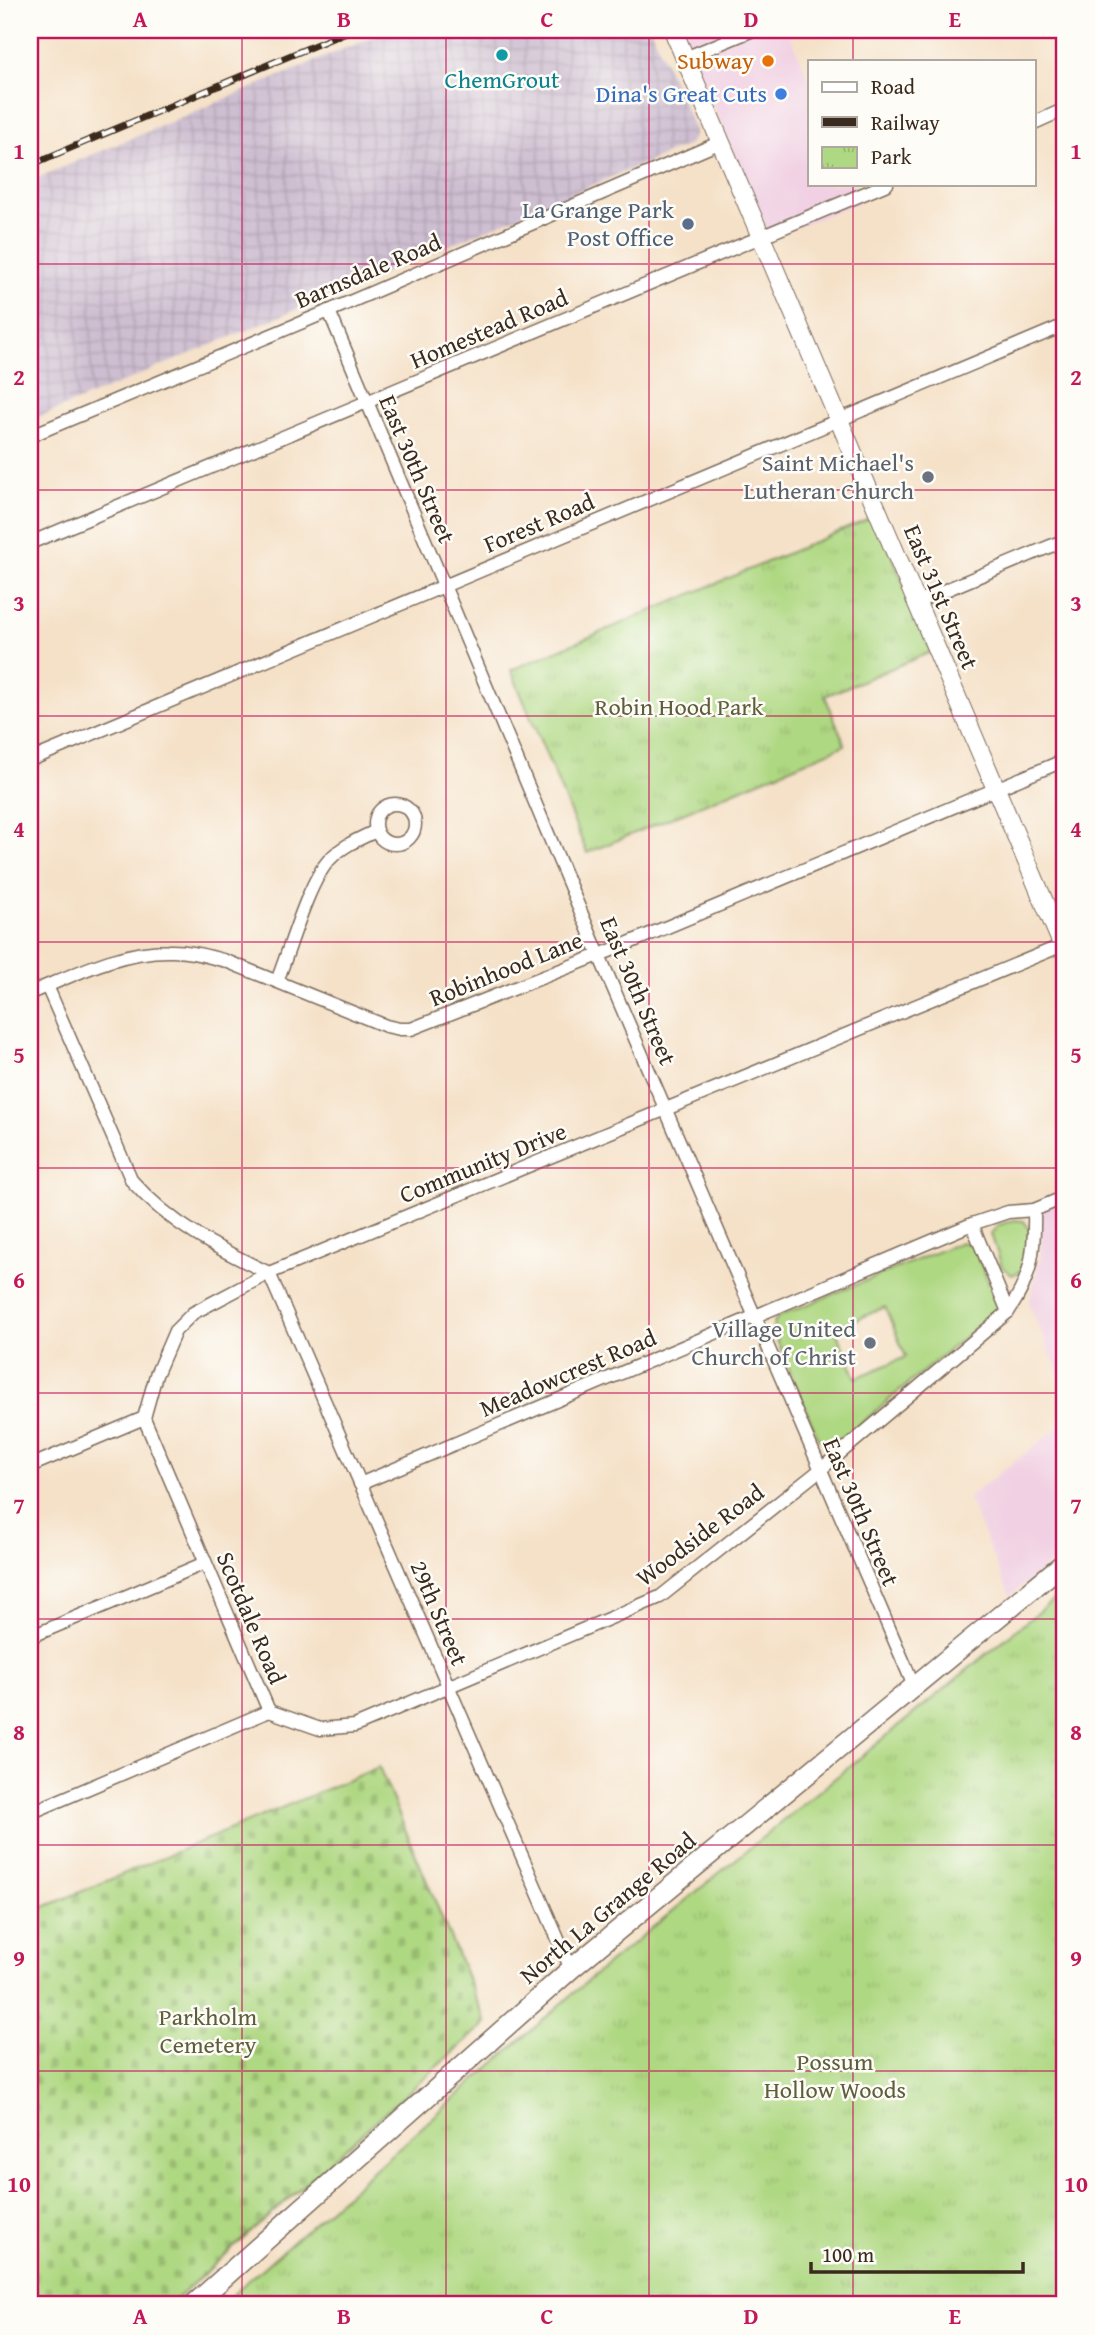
<svg xmlns="http://www.w3.org/2000/svg" width="1095" height="2335" viewBox="0 0 1095 2335" font-family="'Gentium Book Plus',serif">
  <style>
    .built { fill: #f1d0e3 }
    .industrial { fill: url(#industrial-grid) }
    .grass { fill: #afd882; stroke: #758150; stroke-width: 2; fill-rule: evenodd }
    .cemetery { fill: url(#cemetery-stones); stroke: #758150; stroke-width: 2 }
    .park { fill: url(#park-tufts); stroke: #758150; stroke-width: 2 }
    .lines { fill: none; stroke-linecap: round; stroke-linejoin: round }
    .street-casing { stroke: #7c6a5a; stroke-width: 15 }
    .secondary-casing { stroke: #7c6a5a; stroke-width: 20 }
    .primary-casing { stroke: #7c6a5a; stroke-width: 22 }
    .street { stroke: #fff; stroke-width: 12 }
    .secondary { stroke: #fff; stroke-width: 18 }
    .primary { stroke: #fff; stroke-width: 19 }
    .rail-casing { stroke: #3b2a1e; stroke-width: 7 }
    .rail { stroke: #fdfcf7; stroke-width: 4.5; stroke-dasharray: 13; stroke-linecap: butt }
    .grid { fill: none; stroke: #c2185b; stroke-width: 2; stroke-opacity: 0.55 }
    .culture-dot { fill: #0f9aa8; stroke: #fdfcf7; stroke-width: 2.5 }
    .food-dot { fill: #e8710a; stroke: #fdfcf7; stroke-width: 2.5 }
    .shop-dot { fill: #3f7fe0; stroke: #fdfcf7; stroke-width: 2.5 }
    .service-dot { fill: #5c6f8a; stroke: #fdfcf7; stroke-width: 2.5 }
    .worship-dot { fill: #6b7280; stroke: #fdfcf7; stroke-width: 2.5 }
    .labels { text-anchor: middle; stroke-width: 5; stroke-linejoin: round; paint-order: stroke }
    .food-label { font-size: 24px; fill: #c56008; stroke: #fdfcf7; text-anchor: end }
    .culture-label { font-size: 24px; fill: #0d838f; stroke: #fdfcf7 }
    .shop-label { font-size: 24px; fill: #366cbe; stroke: #fdfcf7; text-anchor: end }
    .service-label { font-size: 24px; fill: #4e5e75; stroke: #fdfcf7; text-anchor: end }
    .street-label { font-size: 24px; fill: #3b2a1e; stroke: #fdfcf7 }
    .worship-label { font-size: 24px; fill: #5b616d; stroke: #fdfcf7; text-anchor: end }
    .park-label { font-size: 24px; fill: #5e5e3c; stroke: #fdfcf7 }
    .neatline { fill: none; stroke: #c2185b; stroke-width: 2.5 }
    .grid-label { font-size: 23px; text-anchor: middle; font-weight: bold; fill: #c2185b }
  </style>
  <defs>
    <pattern id="industrial-grid" width="8" height="8" patternUnits="userSpaceOnUse" patternTransform="scale(1.75)"><rect width="8" height="8" fill="#cebed1"/><path d="M0 4h8M4 0v8" fill="none" stroke="#b2a3b3"/></pattern>
    <pattern id="cemetery-stones" width="16" height="16" patternUnits="userSpaceOnUse" patternTransform="scale(1.75)"><rect width="16" height="16" fill="#afd882"/><path d="M2 7V4a2 2 0 0 1 4 0v3zM10 15v-3a2 2 0 0 1 4 0v3z" fill="#97ba70"/></pattern>
    <pattern id="park-tufts" width="24" height="20" patternUnits="userSpaceOnUse" patternTransform="scale(1.75)"><rect width="24" height="20" fill="#afd882"/><path d="M3 7l-1-3M5 7V3M7 7l1-3M15 17l-1-3M17 17v-4M19 17l1-3" fill="none" stroke="#97ba70"/></pattern>
  </defs>
  <rect width="100%" height="100%" fill="#fdfcf7"/>
  <filter id="ink" filterUnits="userSpaceOnUse"><feTurbulence type="fractalNoise" baseFrequency=".0143" numOctaves="2"/><feDisplacementMap in="SourceGraphic" scale="14" xChannelSelector="R" yChannelSelector="G"/><feConvolveMatrix kernelMatrix="1 2 1 2 8 2 1 2 1" color-interpolation-filters="sRGB"/></filter>
  <filter id="wash" filterUnits="userSpaceOnUse"><feTurbulence type="fractalNoise" baseFrequency=".00686" numOctaves="4" result="noise"/><feDisplacementMap in="SourceGraphic" scale="28" xChannelSelector="R" yChannelSelector="G"/><feGaussianBlur stdDeviation="1.57" result="paint"/><feColorMatrix in="noise" values="0 0 0 0 0 0 0 0 0 0 0 0 0 0 0 0 0 1.4 0 .05"/><feComposite in="paint" operator="in"/></filter>
  <g filter="url(#wash)">
    <rect width="100%" height="100%" fill="#f5e1c8"/>
    <g class="built">
      <polygon points="681,30 788,30 810,82 810,184 853,184 860,202 770,238"/>
      <polygon points="1065,1192 1065,1388 1029,1304 1041,1253 1040,1202"/>
      <polygon points="1065,1422 1065,1551 1010,1596 968,1498"/>
    </g>
    <polygon class="industrial" points="389,30 651,30 695,131 693,138 688,145 30,421 30,181"/>
    <g class="grass">
      <path d="M1015 1220 1024 1221 1030 1230C1028 1245 1030 1271 1012 1275L1002 1267 991 1234 998 1225Z"/>
      <path d="M961 1242 973 1245 997 1302V1310L841 1440C832 1445 826 1444 818 1438L773 1331 774 1322 779 1316ZM885 1307 906 1357 856 1378 835 1329Z"/>
    </g>
    <polygon class="cemetery" points="379,1767 486,2023 169,2305 30,2305 30,1913"/>
    <g class="park">
      <polygon points="876,516 931,652 825,696 845,745 587,853 511,670"/>
      <polygon points="1065,1590 1065,2305 221,2305 592,1977"/>
    </g>
  </g>
  <g filter="url(#ink)">
    <g class="lines">
      <g class="street-casing">
        <g id="street">
          <polyline points="685,58 753,30"/>
          <polyline points="1034,123 1065,109"/>
          <polyline points="329,311 593,941 914,1686"/>
          <polyline points="30,436 329,311 721,142"/>
          <polyline points="30,543 887,184"/>
          <polyline points="917,602 1065,540"/>
          <polyline points="30,760 1065,325"/>
          <circle cx="395" cy="824" r="20"/>
          <path d="M277 981C290 949 308 883 329 860 342 846 359 839 376 831"/>
          <path d="M47 986 132 1181C170 1224 218 1249 269 1273L1063 945"/>
          <path d="M30 993C74 975 119 951 168 951 188 950 207 956 226 961L386 1026 400 1029H411L617 948 1065 760"/>
          <polyline points="972,1224 1008,1312"/>
          <polyline points="30,1466 144,1418 156,1375 175,1331 193,1313 269,1273 571,1969"/>
          <polyline points="360,1484 972,1224 1008,1212 1034,1210 1065,1197"/>
          <polyline points="30,1637 205,1563"/>
          <path d="M269 1711 320 1729 355 1726 660 1597 820 1470 1008 1312C1032 1277 1035 1251 1034 1210"/>
          <polyline points="30,1813 269,1711 144,1418"/>
        </g>
      </g>
      <g class="secondary-casing">
        <polyline id="secondary" points="673,30 1065,951"/>
      </g>
      <g class="primary-casing">
        <polyline id="primary" points="193,2305 571,1969 1065,1562"/>
      </g>
      <use href="#street" class="street"/>
      <use href="#secondary" class="secondary"/>
      <use href="#primary" class="primary"/>
      <g class="rail-casing">
        <polyline id="rail" points="30,165 351,30"/>
      </g>
      <use href="#rail" class="rail"/>
    </g>
  </g>
  <path class="grid" d="M242 30V2305M446 30V2305M649 30V2305M853 30V61M853 184V2305M30 264H1065M30 490H1065M30 716H1065M30 942H1065M30 1168H1065M30 1393H1065M30 1619H1065M30 1845H1065M30 2071H1065"/>
  <circle class="culture-dot" cx="502" cy="55" r="7"/>
  <circle class="food-dot" cx="768" cy="61" r="7"/>
  <circle class="shop-dot" cx="781" cy="94" r="7"/>
  <circle class="service-dot" cx="688" cy="224" r="7"/>
  <g class="worship-dot">
    <circle cx="928" cy="477" r="7"/>
    <circle cx="870" cy="1343" r="7"/>
  </g>
  <g class="labels">
    <g class="food-label">
      <text x="754" y="69">Subway</text>
    </g>
    <g class="culture-label">
      <text x="502" y="88">ChemGrout</text>
    </g>
    <g class="shop-label">
      <text x="767" y="102">Dina's Great Cuts</text>
    </g>
    <g class="service-label">
      <text x="674" y="218">La Grange Park<tspan x="674" dy="28">Post Office</tspan></text>
    </g>
    <g class="street-label">
      <text transform="translate(368 271) rotate(-23)" y="8">Barnsdale Road</text>
      <text transform="translate(489 329) rotate(-23)" y="8">Homestead Road</text>
      <text transform="translate(417 469) rotate(67)" y="8">East 30th Street</text>
      <text transform="translate(539 523) rotate(-23)" y="8">Forest Road</text>
      <text transform="translate(941 597) rotate(67)" y="8">East 31st Street</text>
      <text transform="translate(506 969) rotate(-22)" y="8">Robinhood Lane</text>
      <text transform="translate(638 991) rotate(67)" y="8">East 30th Street</text>
      <text transform="translate(483 1163) rotate(-22)" y="8">Community Drive</text>
      <text transform="translate(568 1373) rotate(-23)" y="8">Meadowcrest Road</text>
      <text transform="translate(861 1512) rotate(67)" y="8">East 30th Street</text>
      <text transform="translate(700 1535) rotate(-37)" y="8">Woodside Road</text>
      <text transform="translate(439 1613) rotate(67)" y="8">29th Street</text>
      <text transform="translate(251 1618) rotate(67)" y="8">Scotdale Road</text>
      <text transform="translate(608 1908) rotate(-40)" y="8">North La Grange Road</text>
    </g>
    <g class="worship-label">
      <text x="914" y="471">Saint Michael's<tspan x="914" dy="28">Lutheran Church</tspan></text>
      <text x="856" y="1337">Village United<tspan x="856" dy="28">Church of Christ</tspan></text>
    </g>
    <g class="park-label">
      <text x="679" y="715">Robin Hood Park</text>
      <text x="208" y="2025">Parkholm<tspan x="208" dy="28">Cemetery</tspan></text>
      <text x="835" y="2070">Possum<tspan x="835" dy="28">Hollow Woods</tspan></text>
    </g>
  </g>
  <rect width="1095" height="2335" fill="none" stroke="#fdfcf7" stroke-width="77"/>
  <rect x="808" y="60" width="228" height="126" fill="#fdfcf7" stroke="#afa8a0" stroke-width="2"/>
  <rect x="822" y="82" width="35" height="10" fill="#ffffff" stroke="#afa8a0" stroke-width="2"/>
  <text x="871" y="94" font-size="21" fill="#3b2a1e">Road</text>
  <rect x="822" y="117" width="35" height="10" fill="#3b2a1e" stroke="#afa8a0" stroke-width="2"/>
  <text x="871" y="130" font-size="21" fill="#3b2a1e">Railway</text>
  <rect x="822" y="147" width="35" height="21" fill="url(#park-tufts)" stroke="#afa8a0" stroke-width="2"/>
  <text x="871" y="164" font-size="21" fill="#3b2a1e">Park</text>
  <path d="M811 2262v10h212v-10" fill="none" stroke="#3b2a1e" stroke-width="3.5"/>
  <text x="822" y="2262" font-size="21" fill="#3b2a1e" stroke="#fdfcf7" stroke-width="5" paint-order="stroke">100 m</text>
  <rect x="38" y="38" width="1018" height="2258" class="neatline"/>
  <g class="grid-label">
    <text x="140" y="27">A</text>
    <text x="344" y="27">B</text>
    <text x="547" y="27">C</text>
    <text x="751" y="27">D</text>
    <text x="955" y="27">E</text>
    <text x="19" y="159">1</text>
    <text x="1076" y="159">1</text>
    <text x="19" y="385">2</text>
    <text x="1076" y="385">2</text>
    <text x="19" y="611">3</text>
    <text x="1076" y="611">3</text>
    <text x="19" y="837">4</text>
    <text x="1076" y="837">4</text>
    <text x="19" y="1063">5</text>
    <text x="1076" y="1063">5</text>
    <text x="19" y="1288">6</text>
    <text x="1076" y="1288">6</text>
    <text x="19" y="1514">7</text>
    <text x="1076" y="1514">7</text>
    <text x="19" y="1740">8</text>
    <text x="1076" y="1740">8</text>
    <text x="19" y="1966">9</text>
    <text x="1076" y="1966">9</text>
    <text x="19" y="2192">10</text>
    <text x="1076" y="2192">10</text>
    <text x="140" y="2324">A</text>
    <text x="344" y="2324">B</text>
    <text x="547" y="2324">C</text>
    <text x="751" y="2324">D</text>
    <text x="955" y="2324">E</text>
  </g>
</svg>
